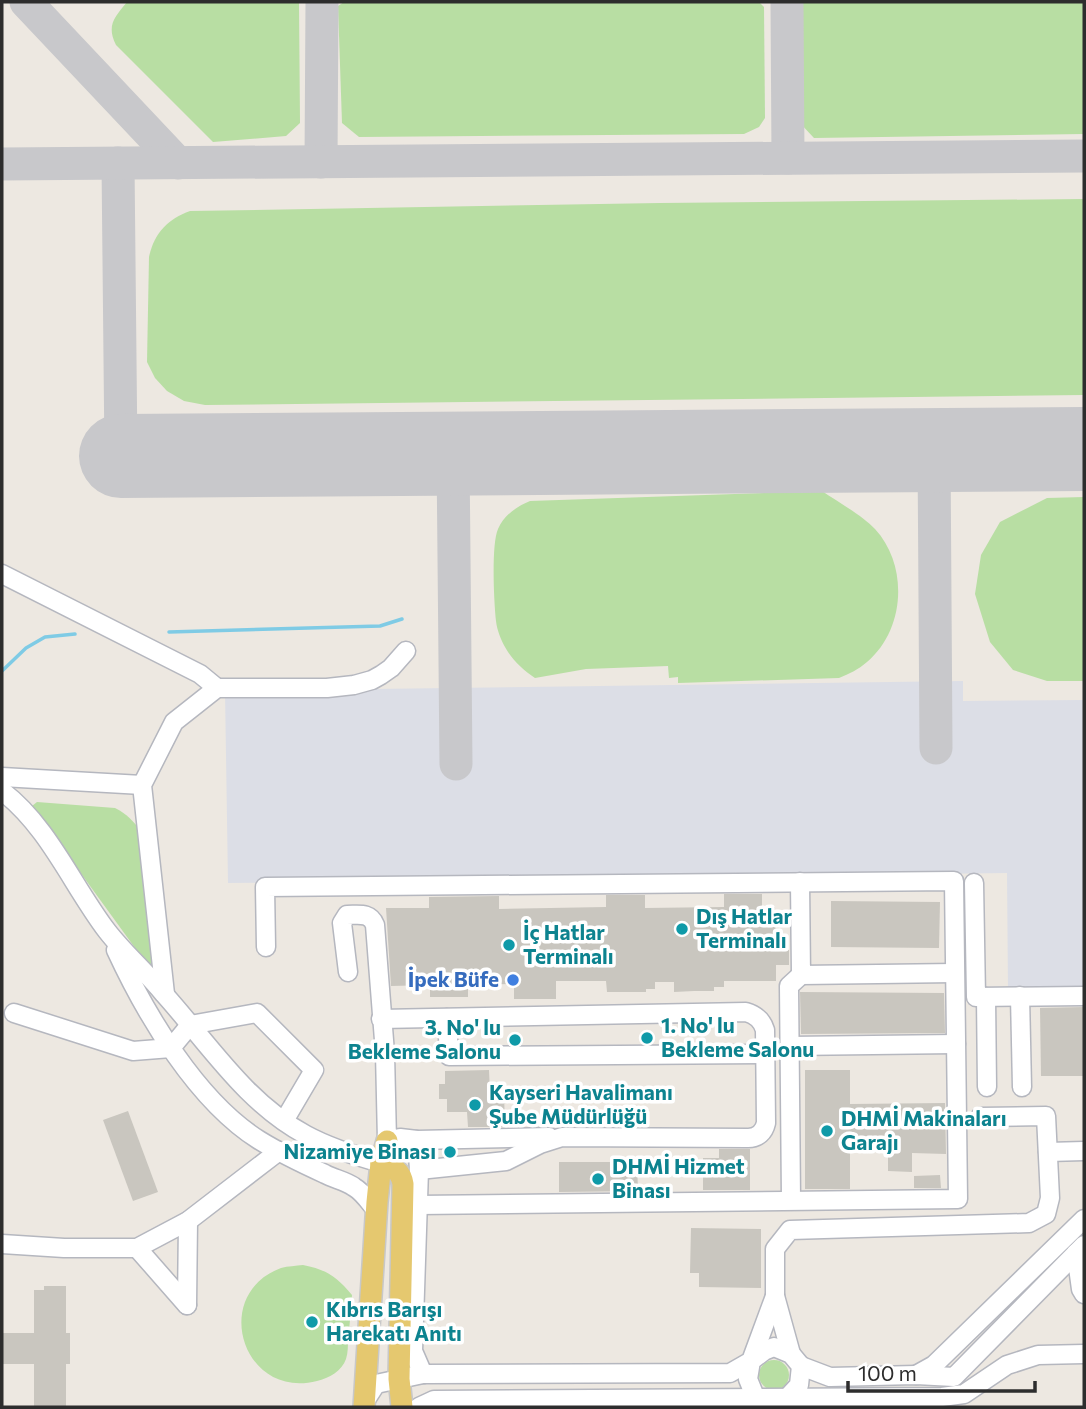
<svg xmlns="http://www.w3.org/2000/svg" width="1086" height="1409" viewBox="0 0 1086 1409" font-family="Commissioner,sans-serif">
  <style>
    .airport { fill: #dcdee6 }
    .green { fill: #b8dea3 }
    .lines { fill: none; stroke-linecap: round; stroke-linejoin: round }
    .stream { stroke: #7fcbe5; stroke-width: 3.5 }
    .taxiway { stroke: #c8c8cb; stroke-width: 33 }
    .runway { stroke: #c8c8cb; stroke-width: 84 }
    .building { fill: #c9c6bf }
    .minor-casing { stroke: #b5b7bf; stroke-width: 21 }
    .major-casing { stroke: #c8c8c8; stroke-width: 24 }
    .minor { stroke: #fff; stroke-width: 18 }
    .major { stroke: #e5c86f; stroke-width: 21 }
    .culture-dot { fill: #0f9aa8; stroke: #fff; stroke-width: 2.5 }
    .shop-dot { fill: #3f7fe0; stroke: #fff; stroke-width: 2.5 }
    .labels { text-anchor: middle; stroke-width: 7; stroke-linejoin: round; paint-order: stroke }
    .culture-label { font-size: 21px; font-weight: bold; fill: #0d838f; stroke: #fff; text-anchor: start }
    .shop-label { font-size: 21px; font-weight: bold; fill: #366cbe; stroke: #fff; text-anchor: end }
  </style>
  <rect width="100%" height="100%" fill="#ede8e1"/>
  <polygon class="airport" points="963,681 963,701 1084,700 1084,990 1008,991 1007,873 228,883 225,691"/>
  <g class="green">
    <path d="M127 2H299L300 123 286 136 213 142 116 45C106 25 115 17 127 2Z"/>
    <polygon points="344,2 759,2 764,7 765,118 759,127 744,134 359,137 342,123 338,6"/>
    <polygon points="788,2 1084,2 1084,134 814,138 799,122"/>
    <path d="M1084 199V395L205 405 184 401 167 391 155 378 147 362 149 257C154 233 168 219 190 211L660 203Z"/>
    <path d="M822 491C838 502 863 516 875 529 909 566 905 630 867 662 859 669 849 674 839 678L678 683V677L669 678 668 666 586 669 535 678C523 670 512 660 505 647 501 640 497 630 496 621 494 603 491 545 498 529 504 515 516 507 530 501Z"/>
    <polygon points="1084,497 1084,681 1047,681 1013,670 990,642 975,594 981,555 1000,522 1047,498"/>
    <path d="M37 802 115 808C127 814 133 821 141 831L156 969 151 970 32 806Z"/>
    <path d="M303 1265C327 1270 336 1276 352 1295 351 1309 350 1323 348 1338 348 1345 348 1353 346 1359 342 1371 329 1378 317 1381 242 1400 210 1294 281 1268 288 1266 296 1266 303 1265Z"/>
    <circle cx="774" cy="1375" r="15"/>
  </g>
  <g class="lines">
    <g class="stream">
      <polyline points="169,632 380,626 402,619"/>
      <polyline points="2,671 26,648 45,637 75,634"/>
    </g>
    <g class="taxiway">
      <polyline points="26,2 178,163"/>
      <polyline points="787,2 788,158"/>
      <polyline points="321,162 322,2"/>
      <polyline points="118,163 121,456"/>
      <polyline points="2,164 1084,156"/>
      <polyline points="934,451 936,748"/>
      <polyline points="453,454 456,764"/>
    </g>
    <polyline class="runway" points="121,456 1084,449"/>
  </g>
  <g class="building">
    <polygon points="724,894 762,894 762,907 775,907 776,950 789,950 789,965 776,965 776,981 724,981 724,987 714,987 714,991 694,991 674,992 674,982 655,982 655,989 646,989 646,992 607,992 606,981 556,981 556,999 514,999 514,984 468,985 468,997 430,997 430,985 391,986 386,908 429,908 429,897 499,896 499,909 606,907 606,895 645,895 645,908 724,907"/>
    <polygon points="831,901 940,902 939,948 831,947"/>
    <polygon points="800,992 944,993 945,1033 801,1034"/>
    <polygon points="1084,1007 1084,1076 1041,1076 1040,1008"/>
    <polygon points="489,1070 490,1093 504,1093 505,1127 468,1127 467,1112 447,1112 447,1099 439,1099 439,1084 445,1084 445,1071"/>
    <polygon points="805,1070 850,1070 850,1104 945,1103 946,1154 912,1153 912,1172 888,1171 888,1143 850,1144 850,1189 805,1189"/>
    <polygon points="128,1111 158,1192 133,1201 103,1120"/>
    <polygon points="719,1149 750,1149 750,1190 703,1190 703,1158 719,1158"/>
    <polygon points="559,1162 637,1162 638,1191 559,1192"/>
    <polygon points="940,1175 941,1188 914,1188 914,1176"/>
    <polygon points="691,1228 761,1229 761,1288 699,1287 699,1273 690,1273"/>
    <polygon points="44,1286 66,1286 66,1333 70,1333 70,1364 66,1364 66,1407 34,1407 34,1364 2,1364 2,1333 34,1333 34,1290 44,1290"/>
  </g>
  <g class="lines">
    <g class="minor-casing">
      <g id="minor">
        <polyline points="2,574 200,674 217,688"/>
        <polyline points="2,777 142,785"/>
        <path d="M2 791C49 827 72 885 107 931 124 953 146 972 164 994 209 1044 246 1103 306 1135 330 1148 356 1156 381 1163"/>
        <polyline points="800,882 801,975 955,973"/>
        <polyline points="974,883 976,997 1084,996"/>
        <polyline points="266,947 265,887 954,881 958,1199 418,1205"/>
        <path d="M116 950C146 1015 197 1101 259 1140 280 1153 303 1164 325 1174 334 1179 346 1181 354 1187 363 1192 370 1203 376 1210"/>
        <path d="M348 972 342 923 347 915C359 915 370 912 375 925L385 1053 387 1141 400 1138 417 1140 549 1137"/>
        <polyline points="165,994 142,785 174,722 217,688 327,688 354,685 372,680 381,675 391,668 406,651"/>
        <polyline points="1020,996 1022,1087"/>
        <polyline points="986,997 987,1087"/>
        <polyline points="14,1013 133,1051 171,1048 190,1025 257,1013 314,1070 284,1121"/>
        <polyline points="447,1018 449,1056 766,1054"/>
        <path d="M381 1019 746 1012C756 1015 762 1020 765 1030L766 1123C764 1132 758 1138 748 1138L562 1137 540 1144 506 1161 419 1170"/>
        <polyline points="790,1046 956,1044"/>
        <polyline points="417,1140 419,1170 413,1351 423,1374"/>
        <polyline points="1048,1152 1084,1151"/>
        <polyline points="791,1200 789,986 801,975"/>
        <polyline points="2,1244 64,1248 137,1248 188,1221 279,1151"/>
        <polyline points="137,1248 187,1305"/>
        <polyline points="1076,1253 1081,1289 1084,1294"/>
        <polyline points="187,1305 188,1221"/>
        <polyline points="791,1354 775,1296 775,1249 790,1230 1029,1223 1046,1214 1050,1198 1046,1116 980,1117"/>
        <polyline points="801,1366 830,1377 916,1375 954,1377 1084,1245"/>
        <polyline points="916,1375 934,1365 1084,1219"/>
        <polyline points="756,1399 748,1379 751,1361 764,1351 774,1347 791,1354 801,1366 799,1385 786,1399"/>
        <polyline points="365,1401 376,1384 423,1374 730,1373 751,1361 775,1296"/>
        <polyline points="419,1407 434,1400 942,1397 964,1394 1007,1365 1038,1355 1084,1354"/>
      </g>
    </g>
    <g class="major-casing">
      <g id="major">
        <path d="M381 1163C393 1166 401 1171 403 1184L399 1379 402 1407"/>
        <polyline points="364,1407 377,1202 381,1163 387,1141"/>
      </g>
    </g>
    <use href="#minor" class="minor"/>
    <use href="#major" class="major"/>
  </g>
  <g class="culture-dot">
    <circle cx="682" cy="929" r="7"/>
    <circle cx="509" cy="945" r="7"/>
    <circle cx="647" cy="1038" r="7"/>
    <circle cx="515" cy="1040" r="7"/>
    <circle cx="475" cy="1105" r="7"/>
    <circle cx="827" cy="1131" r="7"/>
    <circle cx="450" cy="1152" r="7"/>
    <circle cx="598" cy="1179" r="7"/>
    <circle cx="312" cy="1322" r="7"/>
  </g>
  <circle class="shop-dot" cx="513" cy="980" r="7"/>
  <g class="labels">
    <g class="culture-label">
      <text x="696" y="924">Dış Hatlar<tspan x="696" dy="24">Terminalı</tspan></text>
      <text x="523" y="940">İç Hatlar<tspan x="523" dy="24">Terminalı</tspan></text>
      <text x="661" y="1033">1. No' lu<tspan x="661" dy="24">Bekleme Salonu</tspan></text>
      <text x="501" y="1035" text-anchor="end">3. No' lu<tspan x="501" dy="24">Bekleme Salonu</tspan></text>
      <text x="489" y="1100">Kayseri Havalimanı<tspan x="489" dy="24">Şube Müdürlüğü</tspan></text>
      <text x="841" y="1126">DHMİ Makinaları<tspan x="841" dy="24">Garajı</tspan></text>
      <text x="436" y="1159" text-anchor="end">Nizamiye Binası</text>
      <text x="612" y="1174">DHMİ Hizmet<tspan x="612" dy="24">Binası</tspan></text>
      <text x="326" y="1317">Kıbrıs Barışı<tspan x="326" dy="24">Harekatı Anıtı</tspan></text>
    </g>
    <g class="shop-label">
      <text x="499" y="987">İpek Büfe</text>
    </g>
  </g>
  <rect width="1086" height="1409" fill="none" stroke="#2d2d2d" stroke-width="7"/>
  <path d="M848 1381v10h187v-10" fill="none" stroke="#2d2d2d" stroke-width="3.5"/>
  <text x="858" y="1381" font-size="21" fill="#2d2d2d" stroke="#ffffff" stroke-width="5" paint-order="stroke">100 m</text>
</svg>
